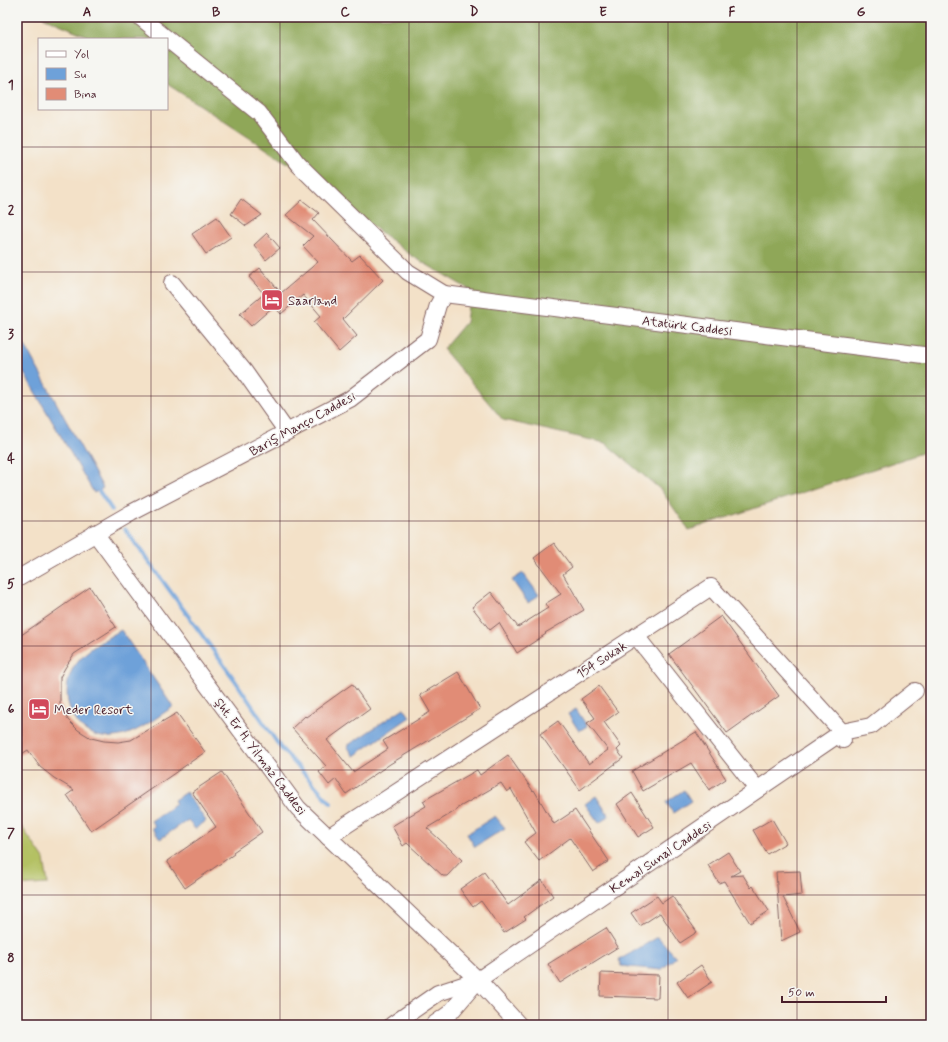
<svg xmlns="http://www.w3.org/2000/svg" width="948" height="1042" viewBox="0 0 948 1042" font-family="Mynerve,sans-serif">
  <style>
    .green { fill: #b4c163; stroke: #7f7047 }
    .forest { fill: #8fa759; stroke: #6c6342 }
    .water { fill: #6ea1d9; stroke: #5c6082 }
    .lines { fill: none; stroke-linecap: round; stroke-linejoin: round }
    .stream { stroke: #6ea1d9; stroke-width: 4 }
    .building { fill: #e18c76 }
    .minor-casing { stroke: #856362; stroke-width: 18 }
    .minor { stroke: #fff; stroke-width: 16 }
    .grid { fill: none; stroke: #4a1f2b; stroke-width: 1; stroke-opacity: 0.55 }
    .labels { text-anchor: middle; stroke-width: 3; stroke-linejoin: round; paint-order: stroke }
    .poi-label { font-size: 13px; fill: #4a1f2b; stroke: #f6f6f2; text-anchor: start }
    .street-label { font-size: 13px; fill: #4a1f2b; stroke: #f6f6f2 }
    .neatline { fill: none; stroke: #4a1f2b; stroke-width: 1.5 }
    .grid-label { font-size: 13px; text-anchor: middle; font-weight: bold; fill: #4a1f2b }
  </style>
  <rect width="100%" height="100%" fill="#f6f6f2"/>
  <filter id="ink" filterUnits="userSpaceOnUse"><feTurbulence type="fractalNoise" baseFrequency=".025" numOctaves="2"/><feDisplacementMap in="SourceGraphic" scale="8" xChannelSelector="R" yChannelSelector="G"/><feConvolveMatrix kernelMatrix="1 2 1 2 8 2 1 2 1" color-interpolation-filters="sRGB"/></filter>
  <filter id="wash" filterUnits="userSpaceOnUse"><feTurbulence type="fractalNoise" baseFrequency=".012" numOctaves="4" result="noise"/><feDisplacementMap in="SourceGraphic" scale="16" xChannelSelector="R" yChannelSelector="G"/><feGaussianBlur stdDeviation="0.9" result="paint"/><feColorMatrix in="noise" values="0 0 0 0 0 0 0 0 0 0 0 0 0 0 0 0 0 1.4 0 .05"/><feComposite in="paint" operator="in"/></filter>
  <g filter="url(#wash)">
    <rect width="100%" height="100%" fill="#f3e1c8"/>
    <polygon class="green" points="17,820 44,859 48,884 17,886"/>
    <polygon class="forest" points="43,17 931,17 931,450 689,530 661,490 605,443 503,420 443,349 466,322 470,290 412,256 300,171 167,84 167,39 94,39"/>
    <g class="water">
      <polygon points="17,331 103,488 94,493 17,361"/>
      <polygon points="523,573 539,595 528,603 512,580"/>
      <path d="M121 630 173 707C155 718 136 735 114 737 73 742 54 693 77 662 88 648 106 639 121 630Z"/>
      <polygon points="404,708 410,717 354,756 347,746"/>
      <polygon points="576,709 587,726 579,731 568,714"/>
      <polygon points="684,790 691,801 673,813 666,802"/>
      <polygon points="186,792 206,821 195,829 188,820 160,839 152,828 155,826 151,821 176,804 174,800"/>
      <polygon points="596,796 609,816 599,823 585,804"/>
      <polygon points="495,816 505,828 475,847 467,834"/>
      <polygon points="658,937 676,957 661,970 621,966 619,960"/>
    </g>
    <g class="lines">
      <g class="stream">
        <polyline points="99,491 112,510"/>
        <polyline points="125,529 234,679 280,747 331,803"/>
      </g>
    </g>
    <g id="blocks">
      <g class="building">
        <polygon points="241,199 262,215 246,226 231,214"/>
        <polygon points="302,200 319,213 313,220 352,261 360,255 383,280 343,319 357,336 339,352 314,322 321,316 303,295 281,314 274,306 251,326 240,314 264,294 249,277 260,268 281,293 318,262 303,246 313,236 286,215"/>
        <polygon points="217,217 231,237 206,254 192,234"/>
        <polygon points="267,233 280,248 266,260 254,245"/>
        <polygon points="554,543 572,567 563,574 584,610 545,633 546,634 517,653 499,623 490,630 472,607 491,592 518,627 548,608 545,604 561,594 534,558"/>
        <polygon points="90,587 116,627 74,654 65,668 60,677 60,704 68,720 78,730 91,738 104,741 118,742 131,740 177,713 205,752 91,831 67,795 74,790 54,778 40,767 28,750 17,757 17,740 20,738 17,731 17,638"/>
        <polygon points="721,616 779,696 727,733 669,654"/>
        <polygon points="458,672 480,709 390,764 346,794 336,779 329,785 319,772 326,766 292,728 305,716 306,717 352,684 370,709 327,740 353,772 388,749 383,741 430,712 420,695"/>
        <polygon points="599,686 618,712 604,722 621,746 617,750 623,758 580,790 540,734 558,721 589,764 608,750 587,723 595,718 581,699"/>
        <polygon points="696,732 726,779 709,790 691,763 643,791 632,771"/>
        <polygon points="508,755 533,791 534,790 554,824 575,810 609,861 593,872 570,838 539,861 524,842 536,833 511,789 507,792 501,783 456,809 457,810 427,828 462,860 447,876 443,876 407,843 403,846 392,826 426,806 423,801 477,770 480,775"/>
        <polygon points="222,772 262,832 233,852 234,854 185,888 167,861 216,827 192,792"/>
        <polygon points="632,793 654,827 638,837 617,804"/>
        <polygon points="772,819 786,843 767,854 753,830"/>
        <polygon points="728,852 740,871 731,876 743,875 751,888 753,886 769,911 750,923 724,881 719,883 708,865"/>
        <polygon points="800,871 802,895 783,897 800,932 781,941 776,872"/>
        <polygon points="484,872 508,905 542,880 553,896 524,917 526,919 504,933 481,901 473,907 460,889"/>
        <polygon points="657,896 662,903 672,896 697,932 680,943 660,913 640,926 631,913"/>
        <polygon points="606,928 618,947 560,983 548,964"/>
        <polygon points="701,965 712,982 688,998 677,982"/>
        <polygon points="601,973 659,975 658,998 600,996"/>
      </g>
    </g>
  </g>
  <g filter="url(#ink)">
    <use href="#blocks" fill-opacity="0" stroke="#856362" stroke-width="1"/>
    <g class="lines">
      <g class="minor-casing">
        <g id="minor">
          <polyline points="172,283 244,371 287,432"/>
          <polyline points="444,294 931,356"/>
          <polyline points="95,533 298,808 478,980 519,1025"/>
          <polyline points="17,579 131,513 350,399 428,339 438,305 444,294 408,272 298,164 259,113 140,17"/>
          <polyline points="636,636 757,789"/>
          <polyline points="843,740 842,732 871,726 915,691"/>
          <polyline points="328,837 711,587 842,732 478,980 438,993 392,1025"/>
          <polyline points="433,1025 450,1013 478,980"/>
        </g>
      </g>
      <use href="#minor" class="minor"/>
    </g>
  </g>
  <path class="grid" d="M151 17V39M280 17V1025M409 17V1025M539 17V1025M668 17V1025M797 17V1025M151 109V1025M17 147H931M17 272H931M17 396H931M17 521H931M17 646H931M17 770H931M17 895H931"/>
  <defs>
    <g id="hotel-square" transform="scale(1.15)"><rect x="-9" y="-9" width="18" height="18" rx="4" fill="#d1495b" stroke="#f6f6f2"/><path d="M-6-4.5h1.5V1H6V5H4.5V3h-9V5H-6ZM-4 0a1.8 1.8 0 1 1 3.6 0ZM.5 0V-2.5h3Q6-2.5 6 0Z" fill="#fff"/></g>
  </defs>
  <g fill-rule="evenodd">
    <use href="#hotel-square" x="272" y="300"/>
    <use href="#hotel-square" x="39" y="709"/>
  </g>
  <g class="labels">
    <g class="poi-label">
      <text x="288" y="305">Saarland</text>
      <text x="54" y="714">Meder Resort</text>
    </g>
    <g class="street-label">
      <text transform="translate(687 325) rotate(7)" y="5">Atatürk Caddesi</text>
      <text transform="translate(302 423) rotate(-29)" y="5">Bariş Manço Caddesi</text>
      <text transform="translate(601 659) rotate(-33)" y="5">154 Sokak</text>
      <text transform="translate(261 756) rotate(53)" y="5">Şht. Er H. Yilmaz Caddesi</text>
      <text transform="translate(660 856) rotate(-34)" y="5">Kemal Sunal Caddesi</text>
    </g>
  </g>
  <rect width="948" height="1042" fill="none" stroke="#f6f6f2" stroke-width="44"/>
  <rect x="38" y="38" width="130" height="72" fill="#f6f6f2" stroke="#b1a0a2"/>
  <rect x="46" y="51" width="20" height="6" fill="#ffffff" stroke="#b1a0a2"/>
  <text x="74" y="58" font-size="12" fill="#4a1f2b">Yol</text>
  <rect x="46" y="68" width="20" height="12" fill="#6ea1d9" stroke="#b1a0a2"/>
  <text x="74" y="78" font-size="12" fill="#4a1f2b">Su</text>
  <rect x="46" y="88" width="20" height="12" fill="#e18c76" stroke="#b1a0a2"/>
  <text x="74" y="98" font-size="12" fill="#4a1f2b">Bina</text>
  <path d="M782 996v6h104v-6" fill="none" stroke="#4a1f2b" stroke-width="2"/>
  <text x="788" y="996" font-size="12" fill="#4a1f2b" stroke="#f6f6f2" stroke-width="3" paint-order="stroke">50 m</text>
  <rect x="22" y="22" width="904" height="998" class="neatline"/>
  <g class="grid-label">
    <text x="87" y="16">A</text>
    <text x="216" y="16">B</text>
    <text x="345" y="16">C</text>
    <text x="474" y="16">D</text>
    <text x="603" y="16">E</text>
    <text x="732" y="16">F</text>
    <text x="861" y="16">G</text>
    <text x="11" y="89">1</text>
    <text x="11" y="214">2</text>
    <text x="11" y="338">3</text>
    <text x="11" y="463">4</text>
    <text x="11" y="588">5</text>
    <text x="11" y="713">6</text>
    <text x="11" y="837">7</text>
    <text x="11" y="962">8</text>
  </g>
</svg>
